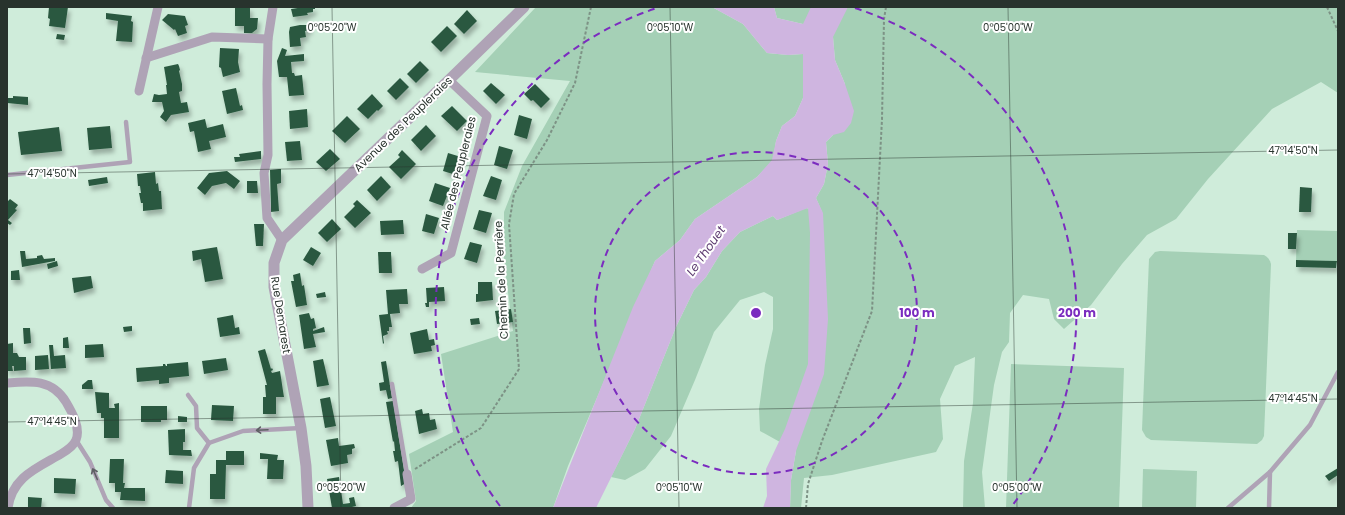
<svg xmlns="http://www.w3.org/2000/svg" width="1345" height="515" viewBox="0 0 1345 515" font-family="Poppins,sans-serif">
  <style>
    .green { fill: #a5d0b6 }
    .water { fill: #cfb5e0 }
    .building { fill: #2b5940; filter: url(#shadow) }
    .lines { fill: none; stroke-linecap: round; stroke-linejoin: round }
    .path { stroke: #7d9285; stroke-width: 2; stroke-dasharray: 3 2; stroke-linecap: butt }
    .service { stroke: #afa3b6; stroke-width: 4.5 }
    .minor { stroke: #afa3b6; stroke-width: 9 }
    .tertiary { stroke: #afa3b6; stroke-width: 11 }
    .oneway { stroke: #5e6064 }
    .ticks { fill: none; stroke: #28332d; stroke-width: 1; stroke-opacity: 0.45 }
    .ring { fill: none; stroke: #7b2cbf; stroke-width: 2; stroke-dasharray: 7 5 }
    .labels { text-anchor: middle; stroke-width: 4; stroke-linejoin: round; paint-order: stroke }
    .street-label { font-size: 11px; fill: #28332d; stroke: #fff }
    .water-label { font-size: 12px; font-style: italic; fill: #5d3b71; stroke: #fff }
    .ticks-label { font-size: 10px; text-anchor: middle; fill: #28332d; stroke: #fff; stroke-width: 4; stroke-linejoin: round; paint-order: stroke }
    .centre { fill: #7b2cbf; stroke: #fff; stroke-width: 2 }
    .ring-label { font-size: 12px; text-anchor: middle; font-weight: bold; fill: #7b2cbf; stroke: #fff; stroke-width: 4; stroke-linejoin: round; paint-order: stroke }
  </style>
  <defs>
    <filter id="shadow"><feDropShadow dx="2.5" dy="4.5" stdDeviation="2" flood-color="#0004"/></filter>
  </defs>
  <rect width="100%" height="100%" fill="#cfecda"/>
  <g class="green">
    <polygon points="536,7 712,7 743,24 767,53 788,55 803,54 803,98 795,116 782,126 776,141 773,160 757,177 695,219 680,240 655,261 568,466 553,508 411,508 416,501 409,454 453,432 441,354 513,331 504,261 504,212 522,166 570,81 475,72"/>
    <polygon points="774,7 1338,7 1338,93 1321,82 1272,109 1208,179 1176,219 1147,235 1122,264 1091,305 1064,329 1054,319 1049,299 1023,295 1010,313 1009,342 1002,352 994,385 982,472 985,508 963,508 964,461 973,403 975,357 955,366 940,399 943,439 936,452 832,475 804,478 801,508 790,508 791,480 796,451 760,431 759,409 765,365 773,329 773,297 764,292 740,300 714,332 695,380 671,436 645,469 625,480 611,477 635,429 676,327 694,290 706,277 722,251 740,232 773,216 777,220 806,208 822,212 816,198 824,184 828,164 826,142 833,135 845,84 835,60 833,37 803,24 777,18"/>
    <polygon points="1297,230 1337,231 1337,261 1296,260"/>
    <path d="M1160 251 1264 255C1268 257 1270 260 1271 264L1264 436 1262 440 1257 444 1151 440 1146 437 1142 430 1149 259 1155 252Z"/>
    <polygon points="1011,364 1124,368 1119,508 1006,508"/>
    <polygon points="1143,469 1197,471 1196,508 1142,508"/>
  </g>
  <polygon class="water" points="712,7 774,7 777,18 803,24 811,7 848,7 833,37 835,60 845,84 854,111 851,123 844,132 833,135 826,142 828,164 824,184 816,198 823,213 828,319 824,374 796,451 791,480 790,508 763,508 767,496 766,469 785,429 808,364 810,233 808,208 777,220 773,216 740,232 722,251 706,277 694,290 676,327 635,429 596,508 553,508 633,307 655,261 680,240 695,219 757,177 772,160 776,141 782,126 795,116 803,98 803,54 788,55 767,53 743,24"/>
  <g class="building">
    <polygon points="49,7 68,7 65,28 49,26 50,19 48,18"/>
    <polygon points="235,7 250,7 250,18 258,18 257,29 252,33 244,33 244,26 235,26"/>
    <polygon points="304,7 315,7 315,9 313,9 313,12 307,13 308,15 293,17 291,9"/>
    <polygon points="467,10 477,21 464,34 454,24"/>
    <polygon points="106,13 132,16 131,21 133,22 132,42 116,41 118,21 106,19"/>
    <polygon points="168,14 185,16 188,25 185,26 187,33 178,36 175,29 174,30 162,20"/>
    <polygon points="300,25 309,25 310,30 305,31 306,37 300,38 301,46 290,47 289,32 290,27"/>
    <polygon points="447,26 457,36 441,52 431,42"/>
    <polygon points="57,34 65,35 64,40 56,39"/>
    <polygon points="220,48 239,49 238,62 240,72 223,77 221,68 219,67"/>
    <polygon points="282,48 287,50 285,56 304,54 304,61 291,62 292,73 294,73 295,76 302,75 304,95 289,96 287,77 279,77 277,61"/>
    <polygon points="420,61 429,70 416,83 407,74"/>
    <polygon points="178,64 179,66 180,70 179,71 182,84 182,91 179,92 181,103 187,102 189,112 171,115 166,122 160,117 164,111 162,102 152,102 154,94 159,95 167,94 166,85 167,85 164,67"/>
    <polygon points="400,78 409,87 396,100 387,91"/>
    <polygon points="491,83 505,95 496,104 483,91"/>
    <polygon points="535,84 550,99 541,108 533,100 531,101 524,94"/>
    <polygon points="236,88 240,106 242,105 243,110 227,114 222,91"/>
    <polygon points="372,94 383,106 378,111 377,110 368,119 357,109"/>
    <polygon points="13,96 28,97 28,105 7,103 7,98 13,98"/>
    <polygon points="452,106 467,121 457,131 441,116"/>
    <polygon points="307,109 308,127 290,129 289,111"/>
    <polygon points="519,115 532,119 527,139 514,135"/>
    <polygon points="347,116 360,129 345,143 332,131"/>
    <polygon points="205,119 207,128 223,124 226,137 209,141 211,149 198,152 194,131 190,132 188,123"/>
    <polygon points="426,125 436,136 421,151 411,140"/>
    <polygon points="110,126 112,148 89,150 87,128"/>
    <polygon points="59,127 62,151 21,155 18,132"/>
    <polygon points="300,141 302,160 287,161 285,142"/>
    <polygon points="499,146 513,150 507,169 494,165"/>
    <polygon points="330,149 340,159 326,171 316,162"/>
    <polygon points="402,150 416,164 401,179 389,167 400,157 398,155"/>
    <polygon points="261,151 261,159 235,162 234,157 240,157 239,154"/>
    <polygon points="448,153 461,157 456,175 443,171"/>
    <polygon points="279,169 281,169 281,183 277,184 279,211 271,212 270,170"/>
    <polygon points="227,171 240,181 234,189 226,183 212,186 205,195 197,188 209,173"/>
    <polygon points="155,172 156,184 158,183 159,191 161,191 162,209 143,211 143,203 141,203 139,193 141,193 140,186 138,186 137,174"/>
    <polygon points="381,176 391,187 377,201 367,190"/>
    <polygon points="491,176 502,180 496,200 483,196"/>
    <polygon points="107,177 108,183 89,186 88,180"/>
    <polygon points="247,181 257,181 258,193 247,193"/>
    <polygon points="435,183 450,188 443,206 429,201"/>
    <polygon points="1300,187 1312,188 1311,212 1299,212"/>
    <polygon points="10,199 18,205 15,209 17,210 8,220 12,223 10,225 7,223 7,202"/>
    <polygon points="357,200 371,213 355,228 344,217 355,206 353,204"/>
    <polygon points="479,210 492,213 486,233 473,229"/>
    <polygon points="426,214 439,218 434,234 422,231"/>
    <polygon points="332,219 341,229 327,242 318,233"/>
    <polygon points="403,220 404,234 381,235 380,221"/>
    <polygon points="254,224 264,224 263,246 256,246"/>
    <polygon points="1288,233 1297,233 1296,249 1288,249"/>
    <polygon points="470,242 482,245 477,263 464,259"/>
    <polygon points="217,247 223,279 205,282 201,259 193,261 192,251"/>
    <polygon points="311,247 321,253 313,266 303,260"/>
    <polygon points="20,251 25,251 26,259 37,258 37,256 42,255 44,259 55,258 55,261 22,267"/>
    <polygon points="378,252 391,252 392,273 379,273"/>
    <polygon points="1296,260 1337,261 1336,268 1296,267"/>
    <polygon points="57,261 58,266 48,269 47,264"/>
    <polygon points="19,270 20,280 11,280 11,271"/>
    <polygon points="300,273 302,286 304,285 307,305 296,307 291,281 294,281 293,275"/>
    <polygon points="91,276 93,288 74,293 72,278"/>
    <polygon points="478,282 492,282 493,300 476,302 476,294 478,294"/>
    <polygon points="444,287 445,301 429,302 429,307 426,307 425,303 427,303 426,288"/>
    <polygon points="407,289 408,304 399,304 400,313 390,314 392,327 389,327 389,331 387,331 388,334 383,336 384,343 383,344 379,315 388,314 386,290"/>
    <polygon points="325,292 326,297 317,298 316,294"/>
    <polygon points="511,309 513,322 497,324 495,311"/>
    <polygon points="309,313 311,319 314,318 316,328 313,329 313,331 324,327 325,332 313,334 316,347 304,349 299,315"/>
    <polygon points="233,315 235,328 239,327 240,334 220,337 217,318"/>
    <polygon points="479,318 480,324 471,325 470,319"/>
    <polygon points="132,326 132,331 124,332 123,327"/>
    <polygon points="23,328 30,328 31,343 24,344"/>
    <polygon points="427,329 429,340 434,339 435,345 431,346 432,351 414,354 410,333"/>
    <polygon points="68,337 69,348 63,348 63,338"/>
    <polygon points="13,343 13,353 17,353 19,357 26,357 26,370 14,371 14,366 12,366 13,371 7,371 7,344"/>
    <polygon points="103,344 104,357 85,358 85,345"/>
    <polygon points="49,345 53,345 54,356 65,355 66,368 51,369"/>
    <polygon points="265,349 271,369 272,368 273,370 271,371 272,373 280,371 283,391 284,397 276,397 276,414 263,414 263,397 266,397 265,385 267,385 258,351"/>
    <polygon points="48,355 49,369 35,370 35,356"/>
    <polygon points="226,358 228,370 204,374 202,361"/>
    <polygon points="323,359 329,385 317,387 313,361"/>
    <polygon points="386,361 392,398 388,399 386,390 380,391 379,383 384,382 381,362"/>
    <polygon points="188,362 189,376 169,378 169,383 159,384 159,380 137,382 136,368 163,366 163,364 165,364 166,366 167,366 167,364"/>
    <polygon points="88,380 92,380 93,389 82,389 82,385"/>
    <polygon points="95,392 109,393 109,408 115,408 114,404 119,403 119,438 104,438 104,418 101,418 101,413 97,413"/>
    <polygon points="330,397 336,426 325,428 320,399"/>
    <polygon points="393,401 406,483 401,486 398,461 395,462 393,451 395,451 394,441 393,442 386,402"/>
    <polygon points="212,405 234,406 233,421 211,420"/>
    <polygon points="141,406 167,406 167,420 161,420 161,422 141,422"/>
    <polygon points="422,409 423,414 429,413 430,420 435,419 437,429 419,434 415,411"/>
    <polygon points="178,416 187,417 187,422 178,422"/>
    <polygon points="185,429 185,442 183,442 183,450 191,450 192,456 169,455 168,430"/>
    <polygon points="338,438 339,446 354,444 355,448 352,449 352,454 347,455 348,463 331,466 326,440"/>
    <polygon points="226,451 244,451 244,465 226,465 225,499 210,499 210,474 216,474 216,460 226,460"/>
    <polygon points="260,453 278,455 277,460 284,460 283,479 267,479 268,459 260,459"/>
    <polygon points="110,459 124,459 123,483 125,483 124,488 145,488 145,501 120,500 121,492 115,492 115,483 109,483"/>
    <polygon points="1338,468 1338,475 1329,481 1325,476"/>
    <polygon points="166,470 183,471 183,484 165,483"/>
    <polygon points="339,477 343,504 350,503 349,498 354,497 356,506 348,508 332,508 327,479"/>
    <polygon points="54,478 76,479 75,494 54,493"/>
    <polygon points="28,497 42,498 41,508 28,508"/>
  </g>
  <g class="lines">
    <g class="path">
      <polyline points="1327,7 1338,31"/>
      <polyline points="415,469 481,428 519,369 509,224 514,194 547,140 575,83 591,7"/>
      <polyline points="806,508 808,484 822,441 872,311 882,119 884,19 886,7"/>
    </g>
    <g class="service">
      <polyline points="7,175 130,162 126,122"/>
      <polyline points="392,384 407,474"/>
      <polyline points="188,395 196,406 197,428 209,443"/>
      <polyline points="76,440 90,462 106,500 113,508"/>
      <polyline points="189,508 194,468 209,443 243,431 301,428"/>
      <polyline points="1228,508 1270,472 1310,425 1338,372"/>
      <polyline points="1269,508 1270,472"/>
    </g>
    <g class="minor">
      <polyline points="273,7 268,39 267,84 268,155 264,173 267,218 282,240"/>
      <polyline points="146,58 212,37 268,39"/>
      <polyline points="139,91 158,7"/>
      <polyline points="422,269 451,253 487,116 449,80"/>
      <path d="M7 383C31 381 52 379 66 402 72 412 81 428 76 440 74 445 66 451 61 454 37 468 12 477 8 508"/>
      <polyline points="394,508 411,499 407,474"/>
    </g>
    <polyline class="tertiary" points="308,508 306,466 301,428 274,287 274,263 282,240 449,80 524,7"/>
  </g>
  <defs><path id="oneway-shaft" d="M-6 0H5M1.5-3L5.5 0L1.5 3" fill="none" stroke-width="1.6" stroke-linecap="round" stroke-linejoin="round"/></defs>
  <g class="oneway">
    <use href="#oneway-shaft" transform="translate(262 430) rotate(177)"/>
    <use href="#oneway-shaft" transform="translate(95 474) rotate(-113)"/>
  </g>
  <path class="ticks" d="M332 7 341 508M670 7 679 508M1008 7 1017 508M7 174 1338 150M7 422 1338 399"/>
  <g class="ring">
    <circle cx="756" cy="313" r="161"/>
    <path d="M500 506A321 321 0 0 1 657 8M855 8A321 321 0 0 1 1012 506"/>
  </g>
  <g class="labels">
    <g class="street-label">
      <text transform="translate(403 124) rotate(-44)" y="4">Avenue des Peupleraies</text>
      <text transform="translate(458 173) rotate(-76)" y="4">Allée des Peupleraies</text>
      <text transform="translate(501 280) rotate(-93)" y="4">Chemin de la Perrière</text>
      <text transform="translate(281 315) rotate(81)" y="4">Rue Demarest</text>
    </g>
    <g class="water-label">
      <text transform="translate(706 251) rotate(-55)" y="4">Le Thouet</text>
    </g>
  </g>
  <g class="ticks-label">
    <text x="332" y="31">0°05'20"W</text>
    <text x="670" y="31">0°05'10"W</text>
    <text x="1008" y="31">0°05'00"W</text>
    <text x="1293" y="154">47°14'50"N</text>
    <text x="52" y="177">47°14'50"N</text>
    <text x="1293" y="402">47°14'45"N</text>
    <text x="52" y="425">47°14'45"N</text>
    <text x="341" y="491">0°05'20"W</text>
    <text x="679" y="491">0°05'10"W</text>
    <text x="1017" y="491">0°05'00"W</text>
  </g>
  <circle cx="756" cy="313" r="6" class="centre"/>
  <g class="ring-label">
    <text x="917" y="317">100 m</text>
    <text x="1077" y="317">200 m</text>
  </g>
  <rect width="1345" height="515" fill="none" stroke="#28332d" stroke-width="16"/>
</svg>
